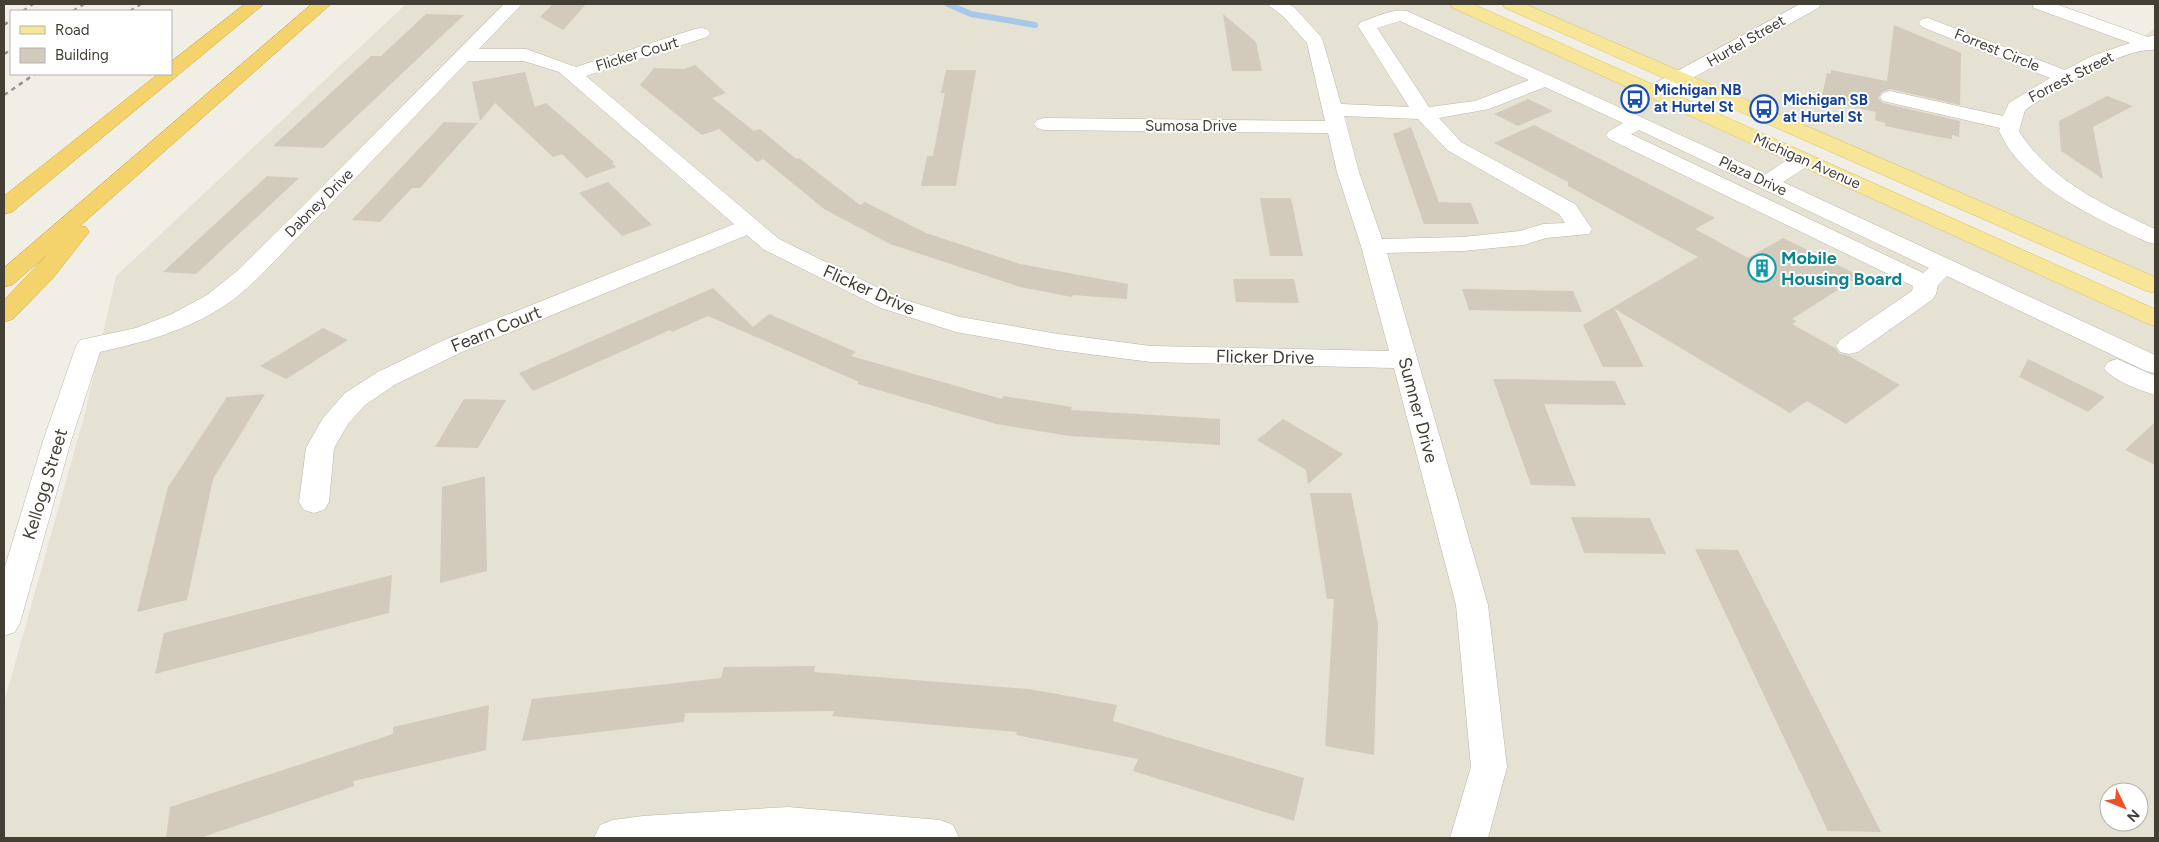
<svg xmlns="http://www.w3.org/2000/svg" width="2159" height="842" viewBox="0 0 2159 842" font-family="Figtree,sans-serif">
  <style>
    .residential { fill: #e5e1d3; fill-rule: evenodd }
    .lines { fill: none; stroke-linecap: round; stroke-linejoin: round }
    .stream { stroke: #a5c8eb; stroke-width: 6 }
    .building { fill: #d2cbbb }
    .minor-casing { stroke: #bcb7a8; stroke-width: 1 }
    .major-casing { stroke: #dbc369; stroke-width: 1 }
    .highway-casing { stroke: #d3a93e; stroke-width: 1 }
    .minor { fill: #fff; fill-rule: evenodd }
    .major { fill: #f7e598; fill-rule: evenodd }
    .highway { fill: #f4d36d; fill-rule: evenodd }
    .rail { stroke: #949494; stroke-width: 2.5; stroke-dasharray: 4.5 4.5; stroke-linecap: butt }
    .labels { text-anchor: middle; stroke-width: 4; stroke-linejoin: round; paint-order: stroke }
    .far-street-label { font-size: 15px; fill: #433f35; stroke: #fff }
    .far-transit-label { font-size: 15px; font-weight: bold; fill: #164399; stroke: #fff; text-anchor: start }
    .culture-label { font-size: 18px; font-weight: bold; fill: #0d838f; stroke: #fff; text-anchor: start }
    .street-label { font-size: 18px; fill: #433f35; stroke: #fff }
  </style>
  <rect width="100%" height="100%" fill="#f1efe5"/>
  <g class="residential">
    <path d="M406 4H1451L2155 325V838H4V703L85 413 116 276ZM2109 792H2139V822H2109Z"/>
    <polygon points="1520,4 1808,4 1678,72"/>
    <polygon points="1822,4 2035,4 2137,41 2155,28 2155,282 1691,79"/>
  </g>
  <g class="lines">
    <polyline class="stream" points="948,4 971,14 1035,25"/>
  </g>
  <g class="building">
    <polygon points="553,4 586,4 563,30 540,17"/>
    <polygon points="426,14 464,15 323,148 273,146 371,56 381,56"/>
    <polygon points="1223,14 1256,42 1262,71 1232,71"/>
    <polygon points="1894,25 1961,53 1960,105 1890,89 1882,92 1878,98 1883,103 1960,121 1959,137 1952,135 1952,139 1938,137 1885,126 1885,123 1875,120 1876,112 1829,102 1830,98 1822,96 1827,73 1831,74 1831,70 1887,81"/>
    <polygon points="695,65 726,93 712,98 754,131 760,129 796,159 799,158 860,205 865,202 926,233 1020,264 1128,284 1127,299 1073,295 1072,297 1020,287 890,244 824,209 763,159 757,162 719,129 702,135 640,85 654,68 684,69"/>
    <polygon points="946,70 976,70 956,186 921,186 927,156 933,156 945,93 941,93"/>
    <polygon points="525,72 535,107 546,103 614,162 612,163 616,167 586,178 562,154 553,157 495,103 480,121 472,82"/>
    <polygon points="2107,96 2133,106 2093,127 2103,179 2061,151 2059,121"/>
    <polygon points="1528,99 1553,111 1518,126 1494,114"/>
    <polygon points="444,122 478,123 420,188 412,188 380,222 352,220"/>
    <polygon points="1534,125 1715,218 1695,229 1748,258 1783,238 1860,276 1792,319 1797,321 1792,324 1835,348 1840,354 1849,356 1900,385 1846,424 1807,401 1790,413 1615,309 1644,367 1603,367 1583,325 1698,257 1568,186 1568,182 1494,143"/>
    <polygon points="1411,127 1439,202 1471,203 1479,224 1424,224 1393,134"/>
    <polygon points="267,176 299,178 196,274 163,272"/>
    <polygon points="608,182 652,225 622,236 579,193"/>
    <polygon points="1260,198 1291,198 1303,256 1270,256"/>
    <polygon points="1233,279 1294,279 1299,303 1236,302"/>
    <polygon points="713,288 753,327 769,314 856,352 851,356 1002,399 1003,396 1072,407 1071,410 1220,419 1220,445 1069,436 996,424 857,384 859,382 708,316 672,332 670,330 533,391 519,373"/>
    <polygon points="1462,289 1573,291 1582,312 1469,310"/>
    <polygon points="323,328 348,340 286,379 260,366"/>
    <polygon points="2028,359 2105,397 2088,412 2019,377"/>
    <polygon points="1493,379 1615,381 1626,405 1544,404 1576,486 1531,485"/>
    <polygon points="265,394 213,479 187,600 137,612 168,487 227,397"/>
    <polygon points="464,399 506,400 478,448 435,447"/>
    <polygon points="1283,419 1343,454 1308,484 1306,470 1257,440"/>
    <polygon points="2155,422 2155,465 2125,450"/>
    <polygon points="485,476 487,571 440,583 442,487"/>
    <polygon points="1310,493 1351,493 1378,624 1374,755 1325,746 1334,599 1327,599"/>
    <polygon points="1571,517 1650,518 1666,554 1584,553"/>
    <polygon points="1695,549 1738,550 1881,832 1828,831"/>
    <polygon points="392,575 389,613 155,674 164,633"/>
    <polygon points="815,666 814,672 1029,689 1117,705 1113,721 1304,778 1294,821 1133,771 1138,759 1016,735 1017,732 832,716 834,711 685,713 684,722 522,741 532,699 721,678 724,667"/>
    <polygon points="489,705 486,750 354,781 354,786 200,838 166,838 170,807 393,734 393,727"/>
  </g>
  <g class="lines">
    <g class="minor-casing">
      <g id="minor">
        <path d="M504 4H522L479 49H526L576 67 695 29 701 28 707 29 710 33 707 37 586 76 779 239 899 298 960 317 1058 334 1151 346 1389 351 1361 246 1337 172 1328 133 1044 130 1037 128 1034 124 1037 120 1044 118 1325 121 1307 43 1283 16 1267 4H1288L1295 8 1322 38 1341 104 1409 107 1358 26 1361 22C1374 18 1393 8 1407 11L1766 174C1779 166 1795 151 1811 156L1815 160 1811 164 1783 182 2155 355V373L2146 371 1947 276 1938 285 1936 294 1933 299 1858 352 1849 354 1840 352 1836 346 1840 340 1912 291 1913 286 1609 139 1606 135 1609 131 1623 123 1545 87 1489 109 1439 118 1461 142 1575 204 1592 229 1589 234 1546 238 1524 245 1463 251 1387 253 1488 605 1507 767 1488 838H1450L1471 767 1456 605 1394 368 1151 362 1058 350 956 332 881 308 763 249 747 235 462 352 396 384 365 405 348 424 334 448 329 502 324 510 314 513 304 510 299 502 306 448 323 418 345 393 378 372 444 340 734 224 559 72 524 61H468C413 118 358 176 302 233 277 257 253 287 224 306 186 331 144 342 100 352L71 441 20 623 15 632 4 636V570L43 441 76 346 80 340 136 328 172 314 207 295 237 271 305 204ZM1400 21 1529 80 1475 101 1429 107 1377 28ZM1344 116 1418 119 1447 150 1559 214 1565 223 1543 224 1520 231 1463 237 1382 239 1359 172ZM1639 130 1929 268 1923 273 1631 134Z"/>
        <polygon points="1800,4 1821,4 1818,8 1660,96 1653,98 1646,96 1643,92 1646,88"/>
        <path d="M2032 4H2056L2148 37 2155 35V50C2124 47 2052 91 2025 110L2019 131C2049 180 2104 205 2155 229V244L2147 242C2100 220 2045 196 2013 154 2007 147 2003 139 1999 131L2000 128 1883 101 1880 97 1883 93 1890 91 2003 116 2009 103 2050 78 1922 27 1919 23 1922 19 1928 18 2065 70 2092 56 2130 43 2034 8Z"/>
        <path d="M2117 359 2155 376V395C2142 391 2111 380 2104 368L2108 362Z"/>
        <polygon points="788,807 940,820 953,825 959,838 594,838 600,825 613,820 643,816"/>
      </g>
    </g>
    <g class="major-casing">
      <g id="major">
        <polygon points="1450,4 1473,4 2155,309 2155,326 2146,323 1453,8"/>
        <polygon points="1502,4 1525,4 2155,277 2155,293 2146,291 1505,8"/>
      </g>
    </g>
    <g class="highway-casing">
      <g id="highway">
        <polygon points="245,4 264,4 12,212 4,214 4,196 158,74 171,74 171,62"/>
        <polygon points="312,4 331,4 80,226 86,227 89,232 53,278 13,319 4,322 4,300 48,254 12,285 4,287 4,268"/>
      </g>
    </g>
    <use href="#minor" class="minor"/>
    <use href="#major" class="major"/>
    <use href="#highway" class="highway"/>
    <g class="rail">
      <polyline points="23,11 33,4"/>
      <polyline points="73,11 84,4"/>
      <polyline points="130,11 141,4"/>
      <polyline points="4,25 11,20"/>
      <polyline points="4,54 11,50"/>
      <polyline points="4,95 35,74"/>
    </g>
  </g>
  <defs>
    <g id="bus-ring" transform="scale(1.4375)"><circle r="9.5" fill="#fff" stroke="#1a4fb4" stroke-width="1.5"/><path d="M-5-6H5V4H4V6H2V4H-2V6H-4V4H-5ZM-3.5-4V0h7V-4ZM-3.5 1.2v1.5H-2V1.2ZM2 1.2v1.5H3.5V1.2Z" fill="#1a4fb4"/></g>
    <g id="building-ring" transform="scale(1.4375)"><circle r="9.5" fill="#fff" stroke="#0f9aa8" stroke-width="1.5"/><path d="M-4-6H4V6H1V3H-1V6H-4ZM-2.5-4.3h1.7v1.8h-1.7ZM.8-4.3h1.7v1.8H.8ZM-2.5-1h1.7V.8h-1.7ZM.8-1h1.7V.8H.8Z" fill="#0f9aa8"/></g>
  </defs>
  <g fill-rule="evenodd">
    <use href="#bus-ring" x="1635" y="99"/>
    <use href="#bus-ring" x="1764" y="109"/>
    <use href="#building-ring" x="1762" y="268"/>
  </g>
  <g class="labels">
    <g class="far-street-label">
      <text transform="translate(1746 41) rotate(-30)" y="5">Hurtel Street</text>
      <text transform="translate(1997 50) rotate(22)" y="5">Forrest Circle</text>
      <text transform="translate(637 54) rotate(-17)" y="5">Flicker Court</text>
      <text transform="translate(2071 77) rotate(-27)" y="5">Forrest Street</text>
      <text x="1191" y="131">Sumosa Drive</text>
      <text transform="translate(1807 161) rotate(24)" y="5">Michigan Avenue</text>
      <text transform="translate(1753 176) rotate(25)" y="5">Plaza Drive</text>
      <text transform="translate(319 203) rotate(-45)" y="5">Dabney Drive</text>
    </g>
    <g class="far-transit-label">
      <text x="1654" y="95">Michigan NB<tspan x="1654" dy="17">at Hurtel St</tspan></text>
      <text x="1783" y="105">Michigan SB<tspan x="1783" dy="17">at Hurtel St</tspan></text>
    </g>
    <g class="culture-label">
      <text x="1781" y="264">Mobile<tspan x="1781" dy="21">Housing Board</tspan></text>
    </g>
    <g class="street-label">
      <text transform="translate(869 290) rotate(24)" y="6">Flicker Drive</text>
      <text transform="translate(496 329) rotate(-22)" y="6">Fearn Court</text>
      <text transform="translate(1265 357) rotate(1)" y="6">Flicker Drive</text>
      <text transform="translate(1418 410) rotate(75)" y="6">Sumner Drive</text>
      <text transform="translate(45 484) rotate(-73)" y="6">Kellogg Street</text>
    </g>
  </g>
  <rect width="2159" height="842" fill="none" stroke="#433f35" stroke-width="10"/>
  <rect x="10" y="10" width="162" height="65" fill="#ffffff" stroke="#b4b2ae"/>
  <rect x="20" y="26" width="25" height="8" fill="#f7e598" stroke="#b4b2ae"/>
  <text x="55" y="35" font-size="15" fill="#433f35">Road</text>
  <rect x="20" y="48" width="25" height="15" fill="#d2cbbb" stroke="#b4b2ae"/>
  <text x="55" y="60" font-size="15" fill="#433f35">Building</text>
  <g transform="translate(2124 807) rotate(133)"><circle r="24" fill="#ffffff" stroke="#b4b2ae"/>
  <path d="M0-4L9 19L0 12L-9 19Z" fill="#ec5222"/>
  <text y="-8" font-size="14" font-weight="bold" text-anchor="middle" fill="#433f35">N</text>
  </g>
</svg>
